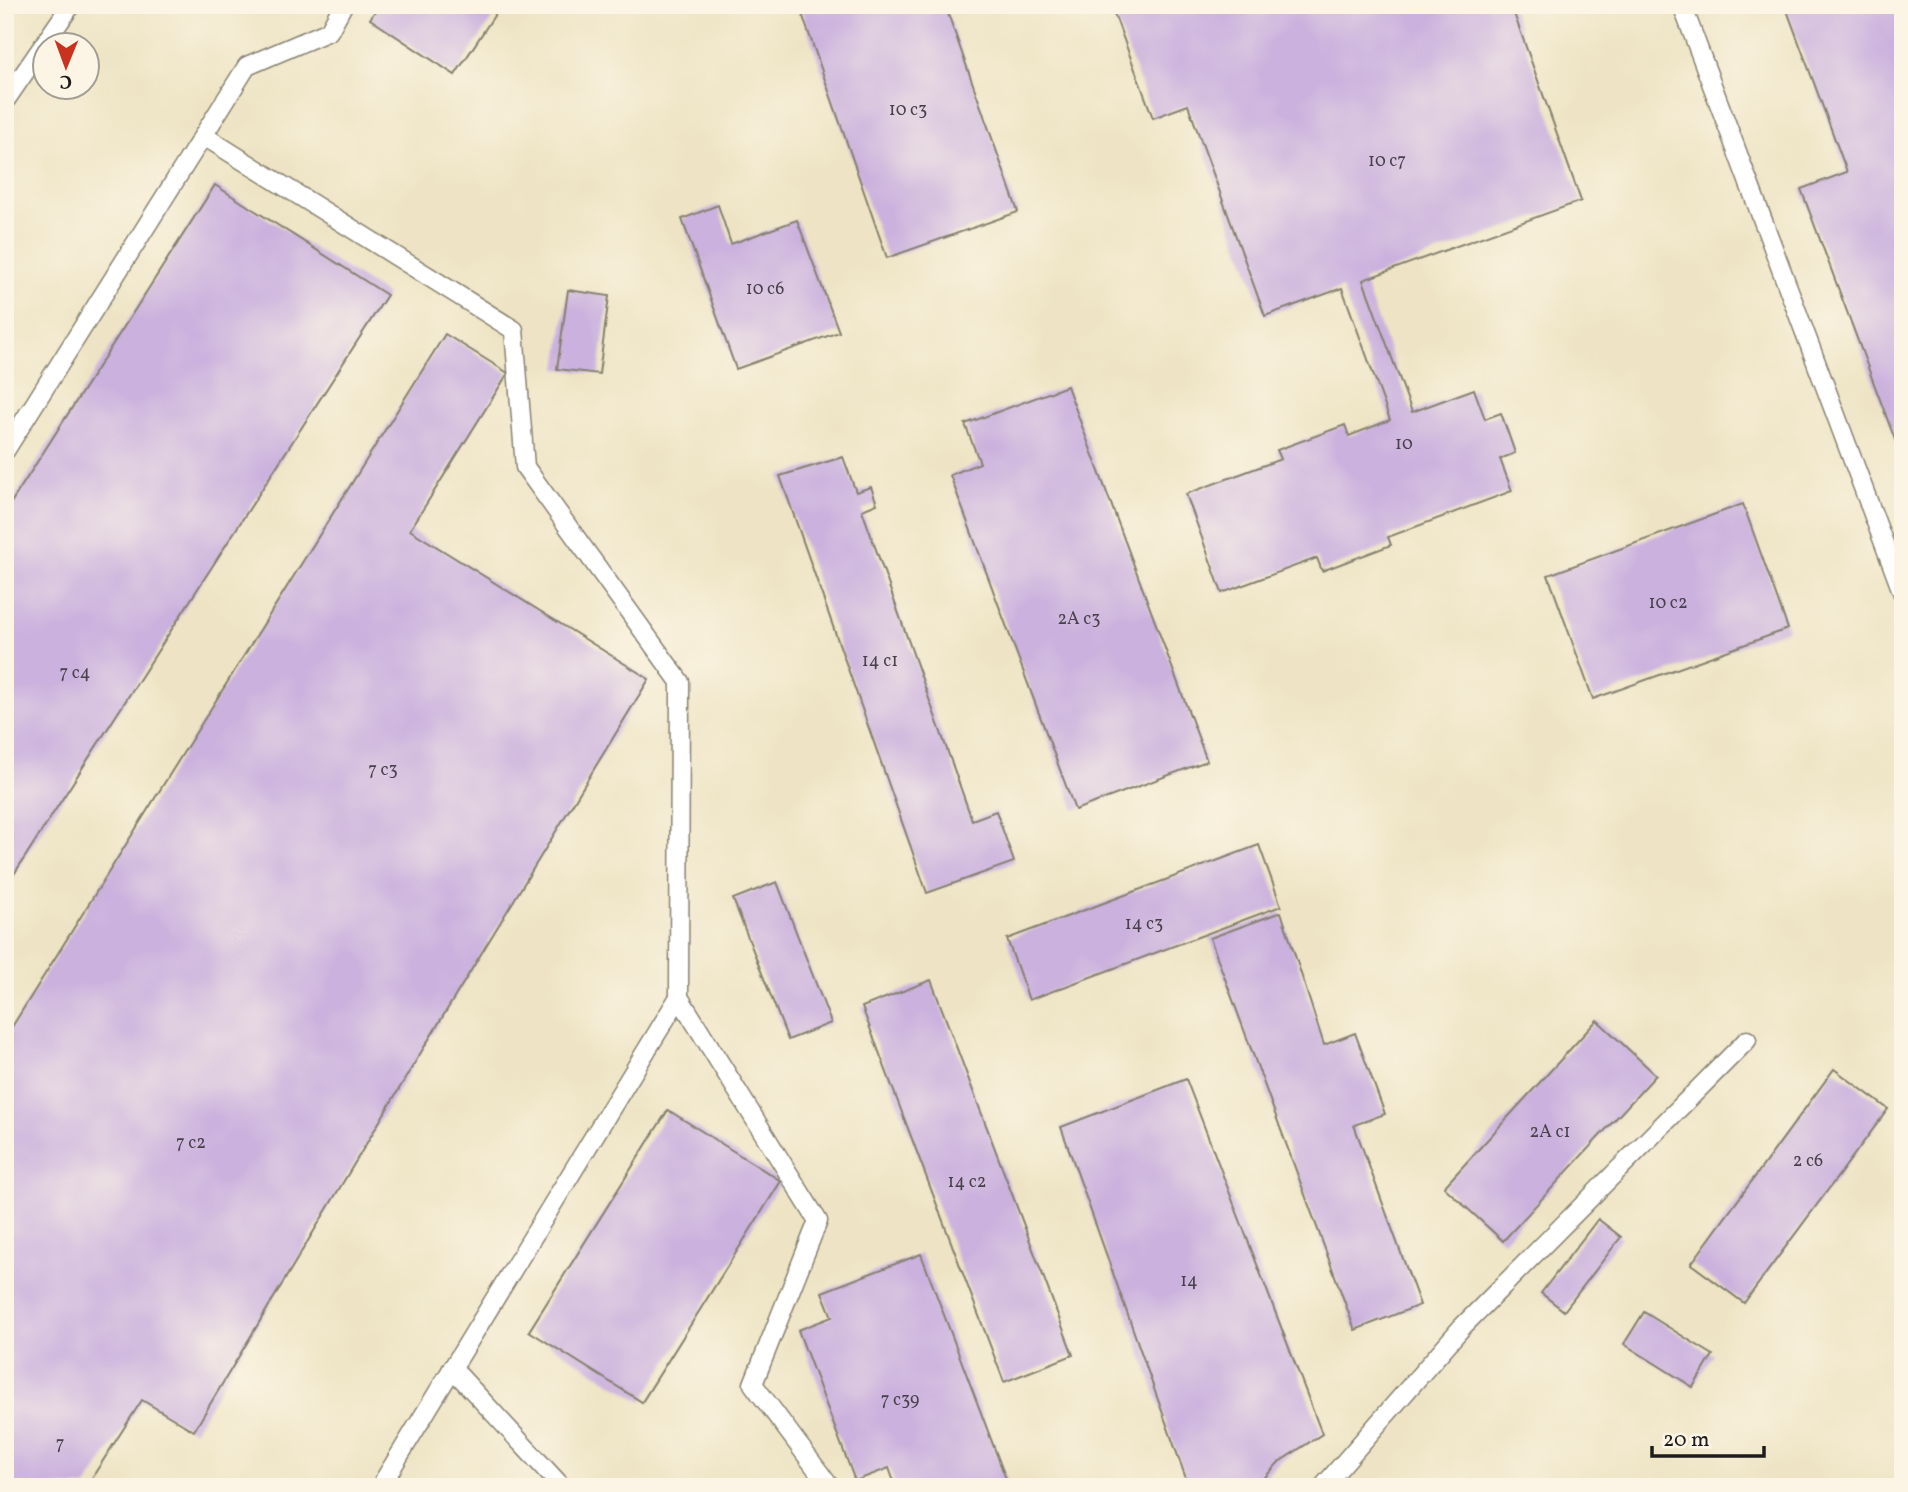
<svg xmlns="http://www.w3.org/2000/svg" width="1908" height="1492" viewBox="0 0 1908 1492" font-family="Vollkorn,serif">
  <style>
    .building { fill: #cab1de }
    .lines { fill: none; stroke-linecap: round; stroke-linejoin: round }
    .service-casing { stroke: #858070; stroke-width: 21 }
    .service { stroke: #fff; stroke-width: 18 }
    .labels { text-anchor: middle; stroke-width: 5; stroke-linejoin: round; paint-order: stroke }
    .number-label { font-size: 18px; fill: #48414c }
  </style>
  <rect width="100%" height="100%" fill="#fcf5e5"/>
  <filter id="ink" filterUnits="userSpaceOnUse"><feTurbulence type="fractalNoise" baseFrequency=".0143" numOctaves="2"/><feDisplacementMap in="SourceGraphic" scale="14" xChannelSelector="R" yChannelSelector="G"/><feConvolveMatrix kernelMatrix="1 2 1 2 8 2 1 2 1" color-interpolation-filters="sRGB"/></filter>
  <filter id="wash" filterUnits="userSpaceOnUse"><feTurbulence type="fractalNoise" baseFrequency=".00686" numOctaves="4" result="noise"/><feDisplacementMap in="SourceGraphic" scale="28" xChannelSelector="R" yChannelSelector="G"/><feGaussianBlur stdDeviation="1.57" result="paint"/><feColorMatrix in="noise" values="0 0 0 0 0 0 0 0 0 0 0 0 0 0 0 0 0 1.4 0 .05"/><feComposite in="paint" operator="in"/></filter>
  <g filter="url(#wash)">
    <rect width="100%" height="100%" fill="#eee4c5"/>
    <g id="blocks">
      <g class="building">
        <polygon points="379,5 501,5 455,75 370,19"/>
        <polygon points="799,5 945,5 1018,212 887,258"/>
        <polygon points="1111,5 1511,5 1581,201 1363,280 1412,412 1474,389 1485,419 1501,413 1515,453 1500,459 1512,491 1388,537 1391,545 1322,571 1317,558 1222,593 1186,494 1281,459 1277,450 1345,425 1349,436 1390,420 1342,288 1265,316 1188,105 1153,118"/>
        <polygon points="1785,5 1903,5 1903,461 1801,189 1847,172"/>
        <polygon points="215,185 387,295 5,888 5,512"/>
        <polygon points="718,205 731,244 797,220 839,332 736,369 682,219"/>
        <polygon points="568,290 609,296 599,374 557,369"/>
        <polygon points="445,334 508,373 410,530 649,679 426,1044 194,1431 142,1400 86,1487 5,1487 5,1038"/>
        <polygon points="1067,386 1207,761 1075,810 950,475 980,463 965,424"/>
        <polygon points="843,457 856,492 871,487 877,504 862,510 972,820 996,811 1014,862 927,893 780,476"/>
        <polygon points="1743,504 1788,629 1593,699 1548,575"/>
        <polygon points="1259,845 1281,906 1029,1000 1007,939"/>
        <polygon points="777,882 831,1023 788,1040 733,899"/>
        <polygon points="1281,912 1324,1045 1355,1033 1385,1114 1354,1125 1420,1305 1355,1330 1210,938"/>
        <polygon points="931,980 1073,1355 1004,1382 862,1007"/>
        <polygon points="1597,1020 1656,1075 1503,1241 1444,1187"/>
        <polygon points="1834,1069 1888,1109 1744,1303 1691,1264"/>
        <polygon points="1186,1079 1322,1434 1279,1462 1256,1487 1189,1487 1061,1127"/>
        <polygon points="668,1110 781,1181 642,1402 529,1331"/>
        <polygon points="1598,1219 1621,1237 1564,1311 1541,1293"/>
        <polygon points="921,1254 1009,1487 896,1487 889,1468 855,1481 798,1330 832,1317 822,1292"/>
        <polygon points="1644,1312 1713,1355 1693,1387 1624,1344"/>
      </g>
    </g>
  </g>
  <g filter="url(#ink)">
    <use href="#blocks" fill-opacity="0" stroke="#858070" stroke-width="2"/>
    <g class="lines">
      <g class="service-casing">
        <g id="service">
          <polyline points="1682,5 1903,594"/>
          <polyline points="5,101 71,5"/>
          <polyline points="204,136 514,330 525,467 680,682 679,997 380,1487"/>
          <polyline points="5,451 247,66 329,31 343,5"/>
          <polyline points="679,997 818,1221 753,1384 830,1487"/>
          <polyline points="452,1368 562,1487"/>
          <polyline points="1323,1487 1462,1327 1747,1040"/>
        </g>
      </g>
      <use href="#service" class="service"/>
    </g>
  </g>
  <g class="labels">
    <g class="number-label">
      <text x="908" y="115">10 с3</text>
      <text x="1387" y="166">10 с7</text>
      <text x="765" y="294">10 с6</text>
      <text x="1404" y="449">10</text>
      <text x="1668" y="608">10 с2</text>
      <text x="1079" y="624">2А с3</text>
      <text x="880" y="666">14 с1</text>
      <text x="75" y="678">7 с4</text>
      <text x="383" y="775">7 с3</text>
      <text x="1144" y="929">14 с3</text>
      <text x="1550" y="1137">2А с1</text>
      <text x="191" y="1148">7 с2</text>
      <text x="1808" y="1166">2 с6</text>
      <text x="967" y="1187">14 с2</text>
      <text x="1189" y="1286">14</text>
      <text x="900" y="1405">7 с39</text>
      <text x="60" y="1449">7</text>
    </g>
  </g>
  <rect width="1908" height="1492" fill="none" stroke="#fcf5e5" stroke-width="28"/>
  <g transform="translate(66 66) rotate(181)"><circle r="33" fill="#fcf5e5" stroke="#a29e95" stroke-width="2"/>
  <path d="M0-5L12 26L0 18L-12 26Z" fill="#c8321e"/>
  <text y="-10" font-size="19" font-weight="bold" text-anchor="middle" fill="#1c1c1c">С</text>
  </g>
  <path d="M1652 1446v10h112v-10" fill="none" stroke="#1c1c1c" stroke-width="3.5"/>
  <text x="1663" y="1446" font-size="21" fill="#1c1c1c" stroke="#fcf5e5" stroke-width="5" paint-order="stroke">20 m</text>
</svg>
